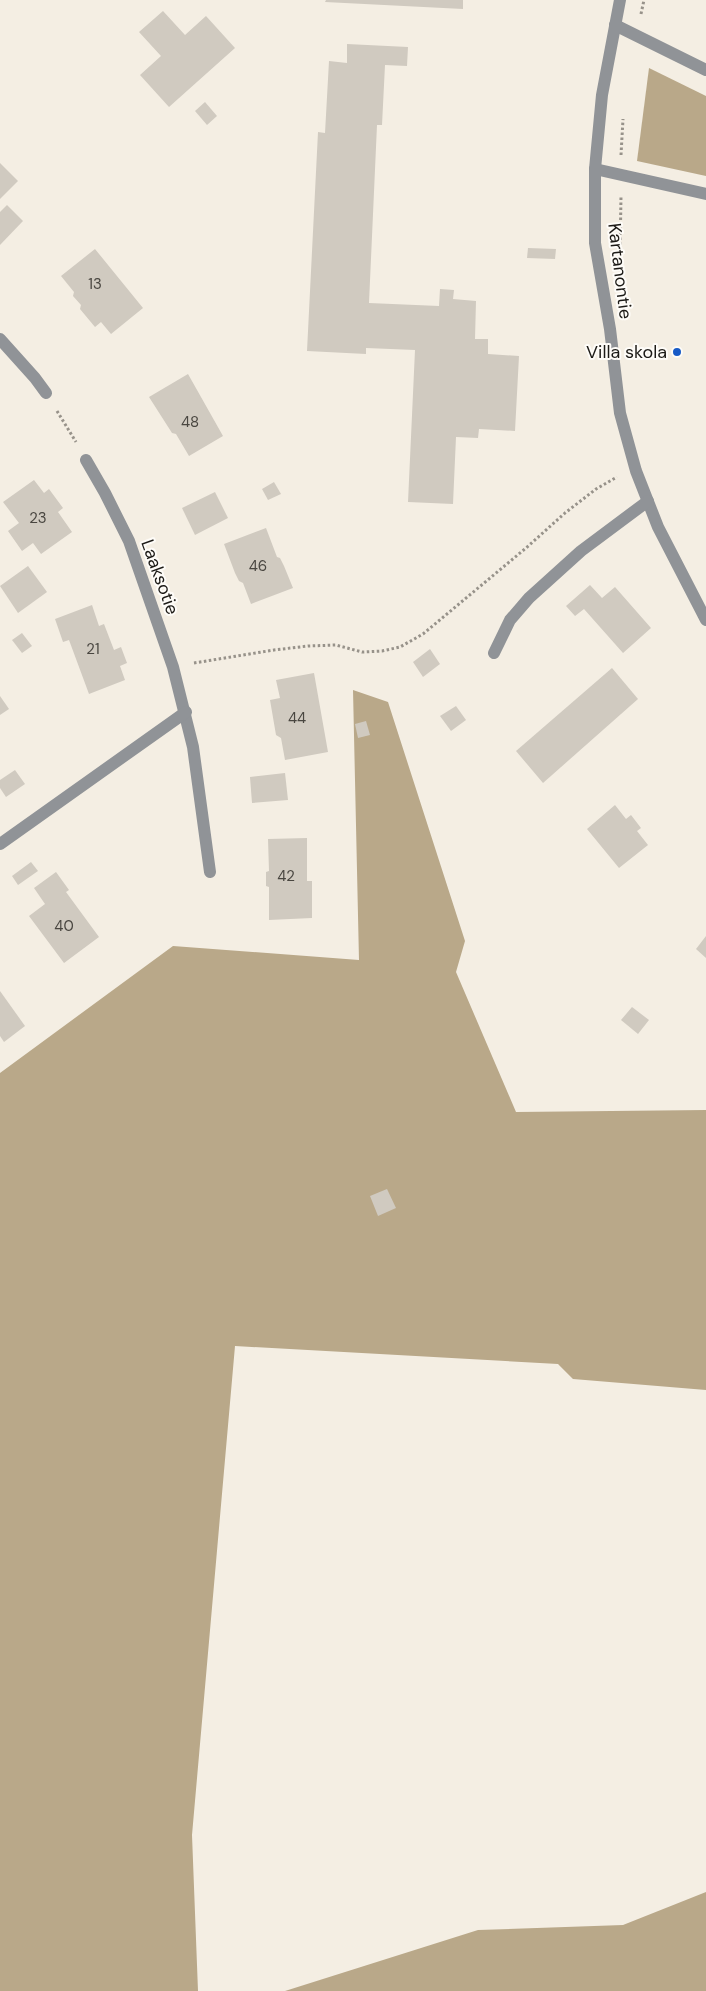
<svg xmlns="http://www.w3.org/2000/svg" width="706" height="1991" viewBox="0 0 706 1991" font-family="'DM Sans',sans-serif">
  <style>
    .forest { fill: #b9a889 }
    .building { fill: #d0cac0 }
    .lines { fill: none; stroke-linecap: round; stroke-linejoin: round }
    .path { stroke: #97928a; stroke-width: 3; stroke-dasharray: 2.5 2.5; stroke-linecap: butt }
    .service { stroke: #909397; stroke-width: 12 }
    .minor { stroke: #909397; stroke-width: 12 }
    .poi-dot { fill: #175ac6; stroke: #fefcf8; stroke-width: 2 }
    .labels { text-anchor: middle; stroke-width: 4; stroke-linejoin: round; paint-order: stroke }
    .number-label { font-size: 15px; fill: #494640 }
    .street-label { font-size: 18px; fill: #1c1a16; stroke: #fefcf8 }
    .poi-label { font-size: 18px; fill: #1c1a16; stroke: #fefcf8; text-anchor: end }
  </style>
  <rect width="100%" height="100%" fill="#f4eee3"/>
  <g class="forest">
    <polygon points="649,68 706,96 706,176 637,161"/>
    <polygon points="353,690 388,702 465,941 456,972 516,1112 706,1110 706,1390 573,1379 558,1364 235,1346 192,1835 198,1991 0,1991 0,1073 173,946 359,960"/>
    <polygon points="706,1892 706,1991 285,1991 478,1930 623,1925"/>
  </g>
  <g class="building">
    <polygon points="326,0 463,0 463,9 325,2"/>
    <polygon points="163,11 185,35 206,16 235,48 169,107 140,75 161,56 139,32"/>
    <polygon points="347,44 408,47 407,66 385,65 382,125 377,125 369,303 439,306 440,289 454,290 453,299 476,301 475,339 488,339 488,354 519,356 515,431 479,429 478,438 456,437 453,504 408,502 415,350 366,348 366,354 307,351 318,132 325,133 329,61 347,63"/>
    <polygon points="205,102 217,116 207,125 195,111"/>
    <polygon points="0,163 18,181 0,199"/>
    <polygon points="7,205 23,221 0,245 0,212"/>
    <polygon points="528,248 556,249 555,259 527,258"/>
    <polygon points="95,249 143,308 111,334 101,322 95,327 80,309 81,305 73,296 74,292 61,276"/>
    <polygon points="188,374 223,436 189,456 176,434 172,433 149,397"/>
    <polygon points="34,480 44,493 49,489 63,508 58,512 72,532 41,554 33,543 22,551 8,531 19,523 3,502"/>
    <polygon points="274,482 281,494 268,500 262,489"/>
    <polygon points="215,492 228,518 195,535 182,508"/>
    <polygon points="266,528 277,557 280,558 284,566 293,588 251,604 243,583 239,581 235,573 224,544"/>
    <polygon points="28,566 47,592 18,613 0,586"/>
    <polygon points="590,585 602,598 615,587 651,628 623,653 584,609 575,616 566,606"/>
    <polygon points="92,605 99,626 104,624 114,650 121,647 127,663 120,666 125,680 89,694 69,640 63,642 55,619"/>
    <polygon points="22,633 32,646 22,653 12,640"/>
    <polygon points="430,649 440,664 423,677 413,662"/>
    <polygon points="612,668 638,699 543,783 516,751"/>
    <polygon points="314,673 328,752 285,760 281,738 276,735 270,700 280,698 276,680"/>
    <polygon points="0,696 9,709 0,715"/>
    <polygon points="456,706 466,720 451,731 440,716"/>
    <polygon points="366,721 370,735 358,738 355,724"/>
    <polygon points="15,770 25,784 6,797 0,788 0,780"/>
    <polygon points="285,773 288,800 252,803 250,777"/>
    <polygon points="615,805 626,819 631,815 641,828 637,831 648,845 619,868 587,829"/>
    <polygon points="307,838 307,881 312,881 312,918 269,920 269,887 266,886 266,872 269,871 268,839"/>
    <polygon points="31,862 38,871 18,885 12,876"/>
    <polygon points="56,872 69,890 66,892 99,937 64,963 29,916 45,904 34,888"/>
    <polygon points="706,936 706,958 696,949"/>
    <polygon points="0,991 25,1026 4,1042 0,1036"/>
    <polygon points="632,1007 649,1020 638,1034 621,1020"/>
    <polygon points="387,1189 396,1208 378,1216 370,1196"/>
  </g>
  <g class="lines">
    <g class="path">
      <polyline points="641,14 644,0"/>
      <polyline points="621,155 623,119"/>
      <polyline points="620,255 621,196"/>
      <polyline points="57,411 76,442"/>
      <polyline points="194,663 274,650 308,646 336,645 362,652 382,651 400,647 423,634 526,548 565,513 596,489 617,477"/>
    </g>
    <g class="service">
      <polyline points="615,25 706,70"/>
      <polyline points="595,169 706,194"/>
    </g>
    <g class="minor">
      <polyline points="620,0 602,95 595,169 595,243 610,329 620,413 636,471 658,527 706,620"/>
      <polyline points="0,339 35,378 46,393"/>
      <polyline points="86,460 105,493 129,541 173,667 193,747 210,872"/>
      <polyline points="494,653 510,620 529,598 581,551 648,501"/>
      <polyline points="0,844 186,712"/>
    </g>
  </g>
  <circle class="poi-dot" cx="677" cy="352" r="5"/>
  <g class="labels">
    <g class="number-label">
      <text x="95" y="289">13</text>
      <text x="190" y="427">48</text>
      <text x="38" y="523">23</text>
      <text x="258" y="571">46</text>
      <text x="93" y="654">21</text>
      <text x="297" y="723">44</text>
      <text x="286" y="881">42</text>
      <text x="64" y="931">40</text>
    </g>
    <g class="street-label">
      <text transform="translate(620 271) rotate(83)" y="6">Kartanontie</text>
      <text transform="translate(160 577) rotate(70)" y="6">Laaksotie</text>
    </g>
    <g class="poi-label">
      <text x="667" y="358">Villa skola</text>
    </g>
  </g>
</svg>
